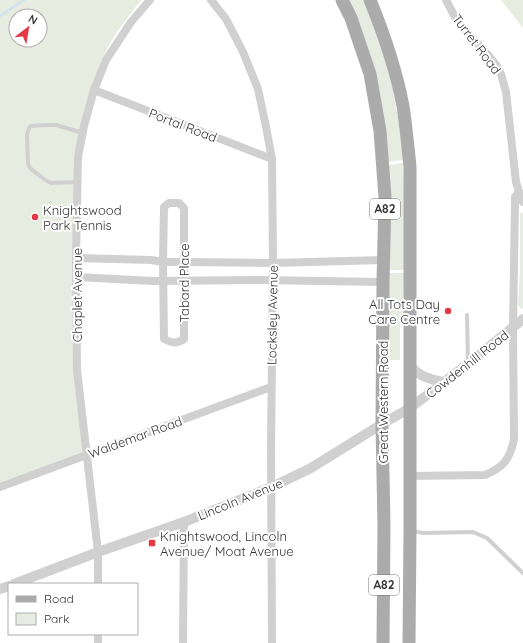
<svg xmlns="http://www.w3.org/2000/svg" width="523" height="643" viewBox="0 0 523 643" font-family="Quicksand,sans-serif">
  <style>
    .green { fill: #e6ecdf; fill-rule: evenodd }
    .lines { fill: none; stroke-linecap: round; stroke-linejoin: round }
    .stream { stroke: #cfe2ee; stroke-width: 2.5 }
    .service { stroke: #d0d0d0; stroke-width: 4 }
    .minor { stroke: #d0d0d0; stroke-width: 8 }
    .tertiary { stroke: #d0d0d0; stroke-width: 10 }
    .primary { stroke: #ababab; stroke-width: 13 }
    .poi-dot { fill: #e63946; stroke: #fff; stroke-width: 1.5 }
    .labels { text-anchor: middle; stroke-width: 4; stroke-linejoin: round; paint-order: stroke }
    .shield { fill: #fff; stroke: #707070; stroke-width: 1 }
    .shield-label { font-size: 12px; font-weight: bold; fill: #333 }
    .street-label { font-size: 13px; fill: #333; stroke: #fff }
    .poi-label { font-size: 13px; fill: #333; stroke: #fff; text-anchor: start }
  </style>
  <rect width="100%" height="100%" fill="#fff"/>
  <g class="green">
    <path d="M0 0H141L119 29 110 43 101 61 78 157 77 370 87 455 0 487ZM16 16H40V40H16Z"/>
    <path d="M347 0H363C380 37 391 77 398 118 400 132 402 146 403 160L388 162Z"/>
    <polygon points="501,0 523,0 523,28"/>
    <polygon points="403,163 404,195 404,270 389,270 389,165"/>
    <polygon points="522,212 523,214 523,308 522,309 518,305 520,268 520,214"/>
    <polygon points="389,273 404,273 403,313 400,325 400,360 389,360"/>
  </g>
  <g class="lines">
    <polyline class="stream" points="0,16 24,0"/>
    <g class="service">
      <polyline points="77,182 51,183 45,180 30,168 28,163 27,135 29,128 31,126 45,125 56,125 83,133"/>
      <polyline points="467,315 468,363"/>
      <polyline points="413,531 423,533 473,532 487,538 523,573"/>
    </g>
    <g class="minor">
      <polyline points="211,0 226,19 243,52 258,89 266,127 272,159 273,263 271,449 272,643"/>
      <polyline points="446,0 454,15 463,28 489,56 497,66 501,74 506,92 516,182 519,192 523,202"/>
      <polyline points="94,90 272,159"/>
      <path d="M169 203H179L184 208V339C176 344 172 343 164 339L163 262 164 207Z"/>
      <polyline points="76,258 151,260 163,262 184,262 273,263 383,260"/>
      <polyline points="77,277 153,281 259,280 383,282"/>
      <path d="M410 476 485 475C504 467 510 459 514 439L513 327 515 203V197L519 192"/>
      <polyline points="0,487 271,387"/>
      <polyline points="98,584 98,552 77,370 76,258 78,157 84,126 94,90 106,60 131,22 150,0"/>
      <polyline points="98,643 98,634"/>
      <polyline points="183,643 184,522"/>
    </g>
    <g class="tertiary">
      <path d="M410 365C419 377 430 379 443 382"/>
      <polyline points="14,584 98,552 184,522 272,487 311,468 382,424 410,408 468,364 523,319"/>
      <polyline points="0,589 9,586"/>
    </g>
    <g class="primary">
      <polyline points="342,0 351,18 370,74 380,131 385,197 383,282 382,424 384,526 383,643"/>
      <path d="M370 0C384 34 396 70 403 106 406 126 408 147 410 167V531L409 643"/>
    </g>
  </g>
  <g class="poi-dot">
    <circle cx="35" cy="217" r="4"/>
    <circle cx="448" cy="311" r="4"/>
    <rect x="148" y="539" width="8" height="8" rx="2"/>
  </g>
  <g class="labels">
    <g class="shield">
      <rect x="370" y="199" width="30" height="20" rx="3"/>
      <rect x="369" y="575" width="30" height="20" rx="3"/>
    </g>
    <g class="shield-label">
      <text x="385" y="213">A82</text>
      <text x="384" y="589">A82</text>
    </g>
    <g class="street-label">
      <text transform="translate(477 44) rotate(53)" y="5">Turret Road</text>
      <text transform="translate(183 125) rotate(21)" y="5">Portal Road</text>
      <text transform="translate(184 283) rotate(-90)" y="5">Tabard Place</text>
      <text transform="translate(77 295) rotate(-90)" y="5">Chaplet Avenue</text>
      <text transform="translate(272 315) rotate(-89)" y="5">Locksley Avenue</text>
      <text transform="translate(467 364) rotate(-38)" y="5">Cowdenhill Road</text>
      <text transform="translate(383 402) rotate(-90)" y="5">Great Western Road</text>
      <text transform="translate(135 437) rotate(-20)" y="5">Waldemar Road</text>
      <text transform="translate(240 499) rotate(-22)" y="5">Lincoln Avenue</text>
    </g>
    <g class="poi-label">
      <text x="43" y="215">Knightswood<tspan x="43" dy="15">Park Tennis</tspan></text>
      <text x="440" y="309" text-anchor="end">All Tots Day<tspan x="440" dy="15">Care Centre</tspan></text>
      <text x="160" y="541">Knightswood, Lincoln<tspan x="160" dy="15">Avenue/ Moat Avenue</tspan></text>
    </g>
  </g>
  <rect x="8" y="583" width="130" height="52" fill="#ffffff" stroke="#adadad"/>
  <rect x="16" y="596" width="20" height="6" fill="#ababab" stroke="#adadad"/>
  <text x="44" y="603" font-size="12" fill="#333333">Road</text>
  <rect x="16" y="613" width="20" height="12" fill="#e6ecdf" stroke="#adadad"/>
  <text x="44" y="623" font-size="12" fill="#333333">Park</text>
  <g transform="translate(28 28) rotate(31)"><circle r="19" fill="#ffffff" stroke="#adadad"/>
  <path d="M0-3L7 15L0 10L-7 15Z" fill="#e63946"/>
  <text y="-6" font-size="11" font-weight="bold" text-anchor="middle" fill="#333333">N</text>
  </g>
</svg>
